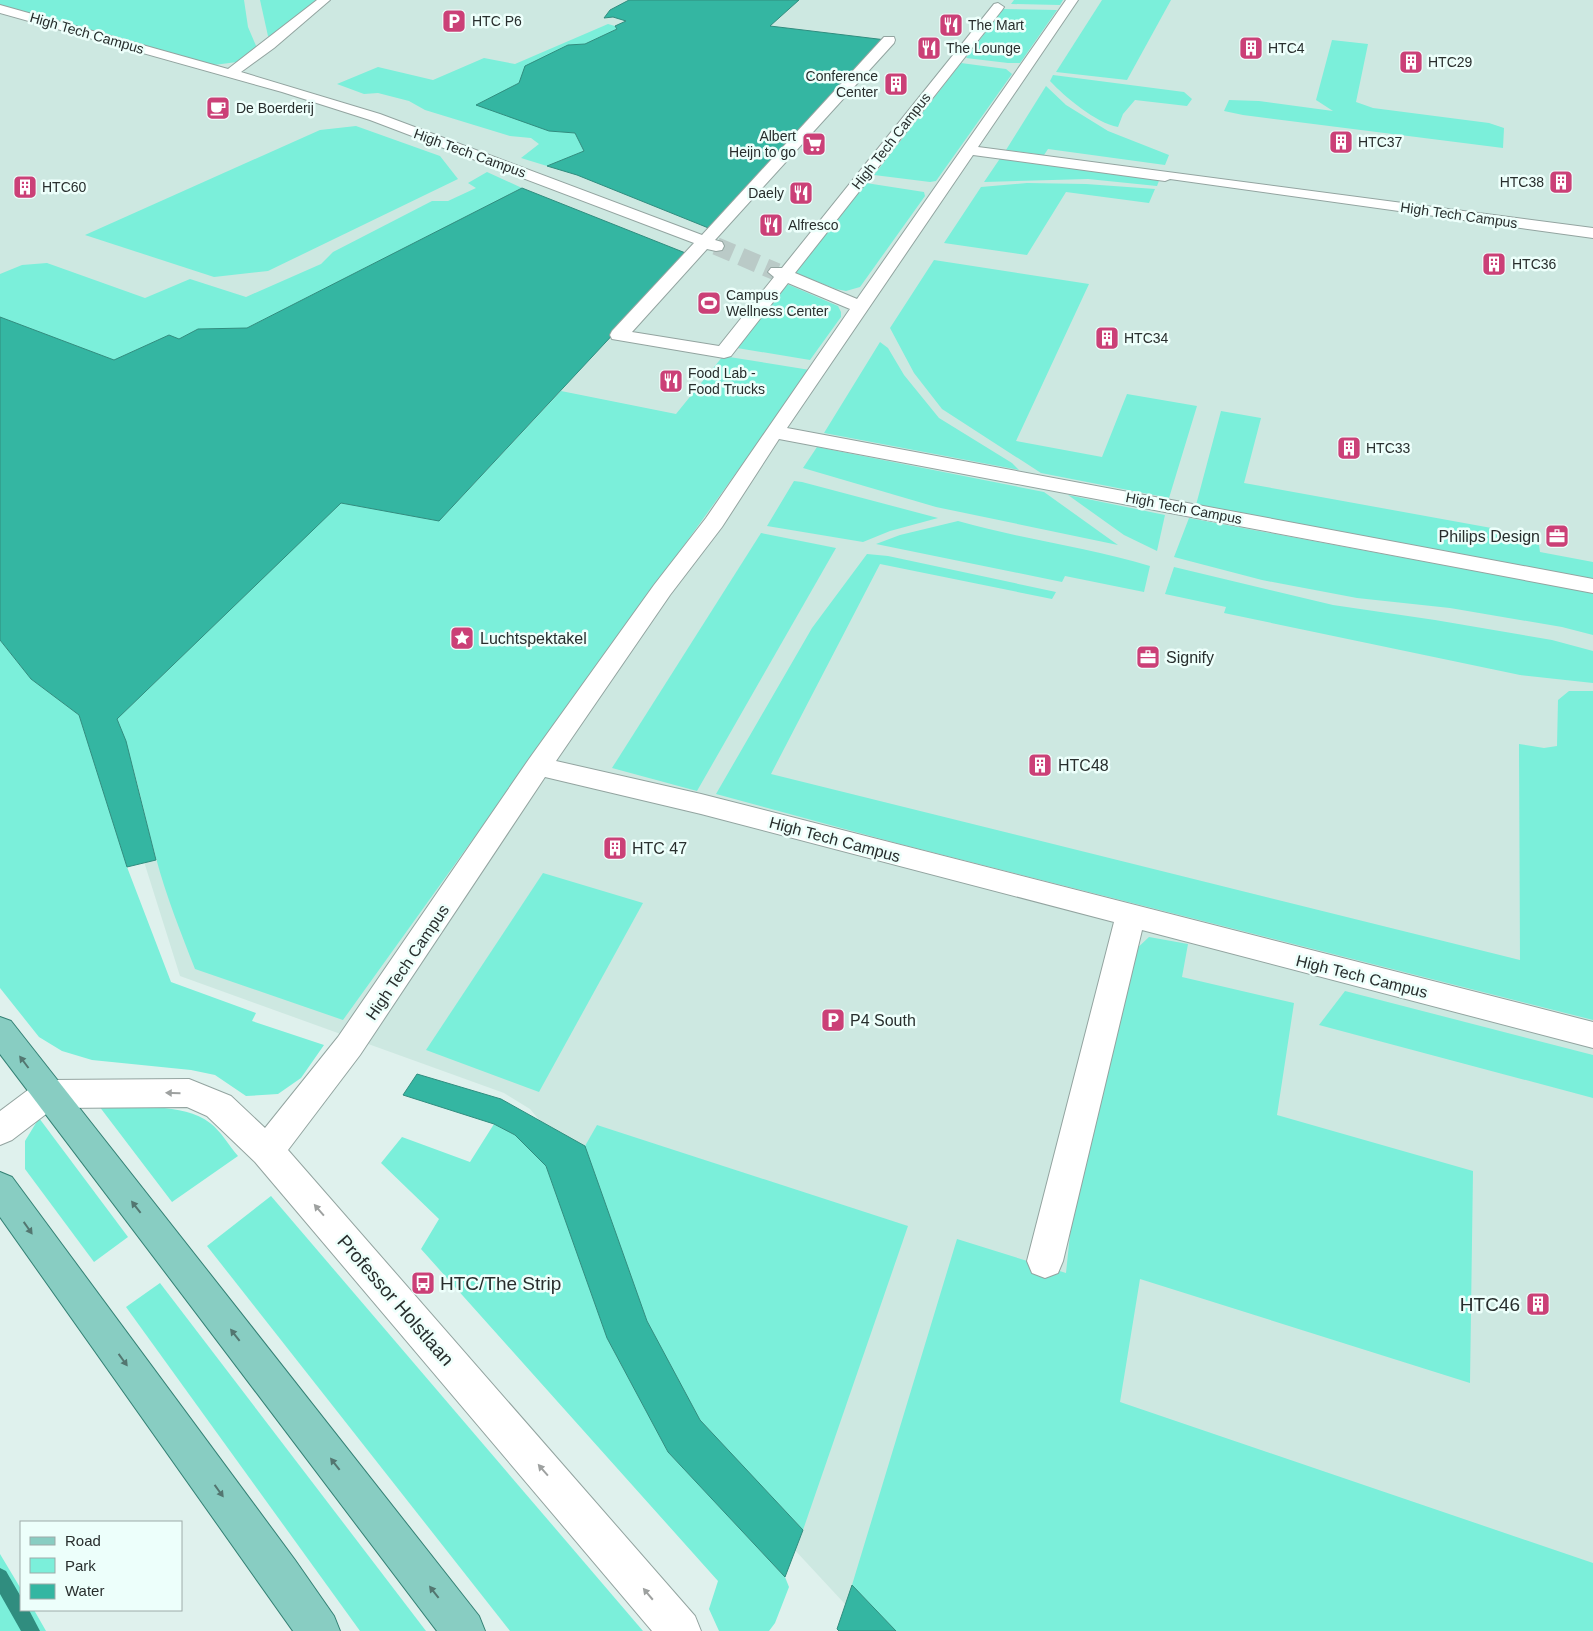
<svg xmlns="http://www.w3.org/2000/svg" width="1593" height="1631" viewBox="0 0 1593 1631" font-family="Helvetica,sans-serif">
  <style>
    .built { fill: #cde8e1 }
    .green { fill: #7befda }
    .water { fill: #34b6a2; stroke: #308d7f }
    .lines { fill: none; stroke-linecap: round; stroke-linejoin: round }
    .stream { fill: #308d7f; fill-rule: evenodd }
    .minor-tunnel { stroke: #bacac7; stroke-width: 18; stroke-dasharray: 18 9; stroke-linecap: butt }
    .minor-casing { stroke: #93a4a0; stroke-width: 2 }
    .major-casing { stroke: #338074; stroke-width: 2 }
    .minor { fill: #fff; fill-rule: evenodd }
    .major { fill: #88cdc2; fill-rule: evenodd }
    .oneway { fill: #537670 }
    .oneway2 { fill: #9ea1a0 }
    .labels { text-anchor: middle; stroke-width: 5; stroke-linejoin: round; paint-order: stroke }
    .far-poi-label { font-size: 14px; fill: #282e2d; stroke: #edfffb; text-anchor: start }
    .far-street-label { font-size: 14px; fill: #282e2d; stroke: #edfffb }
    .poi-label { font-size: 16px; fill: #282e2d; stroke: #edfffb; text-anchor: start }
    .street-label { font-size: 16px; fill: #282e2d; stroke: #edfffb }
    .near-poi-label { font-size: 19px; fill: #282e2d; stroke: #edfffb; text-anchor: start }
    .near-street-label { font-size: 19px; fill: #282e2d; stroke: #edfffb }
  </style>
  <rect width="100%" height="100%" fill="#dff1ed"/>
  <polygon class="built" points="0,0 1593,0 1593,1631 870,1631 688,1435 571,1158 530,1109 504,1093 180,976 90,690 0,516"/>
  <g class="green">
    <polygon points="0,0 244,0 248,27 257,48 237,62 214,65 0,5"/>
    <polygon points="260,0 320,0 272,37 268,36"/>
    <polygon points="1014,0 1063,0 1060,5 1011,4"/>
    <polygon points="1102,0 1171,0 1127,80 1056,72"/>
    <polygon points="1003,9 1057,10 1020,63 1008,63 966,58"/>
    <polygon points="608,24 615,26 617,29 585,44 568,45 555,53 519,83 477,105 549,131 575,133 584,151 547,166 521,158 539,144 531,138 510,136 425,110 409,101 378,93 364,94 337,84 378,67 433,80 484,58 515,64"/>
    <polygon points="1332,40 1368,44 1356,102 1373,108 1489,123 1504,128 1503,148 1243,115 1224,111 1229,100 1259,101 1333,111 1316,100"/>
    <polygon points="961,63 1006,69 1012,74 936,181 930,182 874,175"/>
    <path d="M1053 75 1184 92 1192 99 1187 106 1135 100 1123 114 1118 127C1096 123 1065 97 1050 81Z"/>
    <polygon points="1046,86 1066,105 1108,131 1169,155 1165,165 1048,149 1044,155 1006,150"/>
    <polygon points="356,126 440,156 458,179 268,271 214,277 85,235 320,130"/>
    <polygon points="1001,157 1160,178 1157,186 1088,179 984,182"/>
    <polygon points="487,172 522,188 247,328 198,329 179,339 169,335 114,360 0,317 0,274 22,265 47,263 145,298 190,279 246,297 321,264 333,252 432,201 448,201 476,188 468,183"/>
    <polygon points="866,183 924,192 925,196 860,287 846,291 836,289 795,273"/>
    <polygon points="1027,183 1086,184 1155,189 1149,203 1066,192 1027,255 944,243 981,187"/>
    <polygon points="934,260 1089,284 1016,441 1102,457 1127,394 1197,406 1169,498 1041,473 942,409 914,373 890,328"/>
    <polygon points="787,284 838,306 841,312 841,317 810,360 737,348"/>
    <polygon points="880,342 888,348 904,375 939,418 1012,463 1019,470 824,433"/>
    <path d="M723 356 810 370 343 1020 195 969C181 933 166 896 156 858 143 812 135 763 117 719L341 503 439 521 561 391 676 414Z"/>
    <polygon points="1221,411 1261,418 1244,483 1497,529 1499,535 1539,545 1540,552 1593,562 1593,579 1196,505"/>
    <polygon points="817,447 1044,492 1118,545 936,507 803,468"/>
    <polygon points="794,481 802,482 938,518 890,531 863,542 767,526"/>
    <polygon points="1068,495 1165,515 1157,551 1124,535"/>
    <polygon points="1189,518 1593,593 1593,635 1562,627 1450,608 1357,598 1262,580 1174,557"/>
    <path d="M958 521C1021 539 1087 547 1150 566L1144 592 1065 576 1062 582 876 544 900 535Z"/>
    <polygon points="761,533 836,548 697,791 612,768"/>
    <polygon points="867,554 888,556 1056,592 1052,599 880,564 771,774 1520,960 1519,744 1544,748 1557,746 1558,700 1569,691 1593,691 1593,1020 900,844 716,794 812,628"/>
    <polygon points="1174,567 1333,605 1435,620 1552,640 1593,651 1593,683 1520,675 1224,613 1226,607 1165,594"/>
    <polygon points="0,640 31,679 79,715 127,867 171,982 256,1013 252,1021 324,1045 301,1078 278,1094 246,1096 215,1075 191,1070 92,1060 62,1051 39,1037 0,988"/>
    <polygon points="543,873 643,903 539,1092 426,1050"/>
    <polygon points="1149,937 1188,944 1182,977 1294,1003 1277,1115 1473,1171 1470,1383 1140,1279 1120,1402 1593,1563 1593,1631 896,1631 852,1585 957,1239 1066,1273 1072,1215 1133,952"/>
    <polygon points="1345,991 1593,1055 1593,1098 1319,1025"/>
    <path d="M99 1106C133 1108 183 1102 210 1123 221 1131 229 1146 238 1156L172 1202Z"/>
    <polygon points="39,1118 128,1237 94,1262 25,1169 25,1141"/>
    <polygon points="494,1124 515,1135 546,1166 607,1338 668,1452 785,1577 789,1587 775,1623 769,1631 719,1631 709,1609 718,1581 421,1249 439,1219 381,1163 402,1137 470,1162"/>
    <polygon points="597,1125 908,1226 803,1530 700,1420 647,1321 585,1146"/>
    <polygon points="271,1196 643,1631 510,1631 207,1246"/>
    <polygon points="160,1283 426,1631 360,1631 126,1307"/>
    <polygon points="0,1554 21,1589 21,1610 34,1610 46,1631 0,1631"/>
  </g>
  <g class="water">
    <polygon points="629,0 799,0 770,26 886,40 711,229 577,175 547,166 584,151 575,133 549,131 476,105 519,83 525,66 568,45 585,44 617,29 615,26 626,21 613,17 604,18 610,10"/>
    <polygon points="522,188 688,254 439,521 341,503 117,719 126,741 156,860 127,867 79,715 31,679 0,640 0,317 114,360 169,335 179,339 198,329 247,328"/>
    <polygon points="417,1074 501,1099 585,1146 647,1321 700,1420 803,1530 785,1577 668,1452 607,1338 546,1166 515,1135 494,1124 403,1095"/>
    <polygon points="852,1585 896,1631 839,1631 837,1629"/>
  </g>
  <g class="lines">
    <polygon class="stream" points="0,1568 6,1571 21,1597 21,1610 29,1610 40,1631 21,1631 0,1594"/>
    <polyline class="minor-tunnel" points="716,246 777,272"/>
    <g class="minor-casing">
      <polygon id="minor" points="317,0 330,0 274,48 241,72 380,114 702,235 884,37 894,37 895,40 894,43 715,240 722,242 724,246 722,250 716,251 707,249 632,332 719,346 774,277 768,272 771,268 782,268 994,4 998,3 1004,7 1002,10 795,273 857,299 1066,0 1078,0 978,147 1593,228 1593,238 1170,179 1165,181 973,155 787,428 1593,579 1593,593 779,439 722,527 670,595 556,761 701,794 1593,1022 1593,1048 1142,930 1063,1261 1058,1273 1045,1278 1032,1273 1027,1261 1114,922 701,814 545,777 360,1055 288,1150 695,1616 701,1631 652,1631 255,1162 207,1116 187,1107 54,1108 12,1140 0,1145 0,1111 36,1084 48,1080 189,1079 231,1096 265,1128 338,1037 529,759 654,585 706,518 850,309 788,283 731,356 724,358 612,339 610,335 612,331 694,243 370,120 282,92 0,13 0,5 228,69"/>
    </g>
    <g class="major-casing">
      <g id="major">
        <polygon points="0,1017 11,1021 479,1616 485,1631 437,1631 0,1054"/>
        <polygon points="0,1172 12,1177 295,1560 334,1616 340,1631 293,1631 0,1217"/>
      </g>
    </g>
    <use href="#minor" class="minor"/>
    <use href="#major" class="major"/>
  </g>
  <defs><path id="oneway-solid" d="M-6-.8H1V-3.2L6.5 0L1 3.2V.8H-6Z" transform="scale(1.25)"/></defs>
  <g class="oneway">
    <use href="#oneway-solid" transform="translate(24 1062) rotate(-127)"/>
    <use href="#oneway-solid" transform="translate(136 1207) rotate(-128)"/>
    <use href="#oneway-solid" transform="translate(28 1228) rotate(55)"/>
    <use href="#oneway-solid" transform="translate(235 1335) rotate(-128)"/>
    <use href="#oneway-solid" transform="translate(123 1360) rotate(54)"/>
    <use href="#oneway-solid" transform="translate(335 1464) rotate(-128)"/>
    <use href="#oneway-solid" transform="translate(219 1491) rotate(54)"/>
    <use href="#oneway-solid" transform="translate(434 1592) rotate(-128)"/>
  </g>
  <g class="oneway2">
    <use href="#oneway-solid" transform="translate(173 1093) rotate(-179)"/>
    <use href="#oneway-solid" transform="translate(319 1210) rotate(-131)"/>
    <use href="#oneway-solid" transform="translate(543 1470) rotate(-131)"/>
    <use href="#oneway-solid" transform="translate(648 1594) rotate(-130)"/>
  </g>
  <defs>
    <g id="parking-square" transform="scale(1.25)"><rect x="-9" y="-9" width="18" height="18" rx="4" fill="#cb4077" stroke="#edfffb"/><path d="M-3.5-5.5H1a3.5 3.5 0 0 1 0 7H-1V5.5H-3.5ZM-1-3.4V-.6H.8a1.4 1.4 0 0 0 0-2.8Z" fill="#fff"/></g>
    <g id="restaurant-square" transform="scale(1.25)"><rect x="-9" y="-9" width="18" height="18" rx="4" fill="#cb4077" stroke="#edfffb"/><path d="M-5-6h1v4h1v-4h1v4h1v-4h1v5L-1.5 .5V6h-2V.5L-5-1ZM5-6V6H3V1.5H1.5Q1.5-4 5-6Z" fill="#fff"/></g>
    <g id="building-square" transform="scale(1.25)"><rect x="-9" y="-9" width="18" height="18" rx="4" fill="#cb4077" stroke="#edfffb"/><path d="M-4-6H4V6H1V3H-1V6H-4ZM-2.5-4.3h1.7v1.8h-1.7ZM.8-4.3h1.7v1.8H.8ZM-2.5-1h1.7V.8h-1.7ZM.8-1h1.7V.8H.8Z" fill="#fff"/></g>
    <g id="cafe-square" transform="scale(1.25)"><rect x="-9" y="-9" width="18" height="18" rx="4" fill="#cb4077" stroke="#edfffb"/><path d="M-5.5-4.5H6V0H3Q3 3.5 0 3.5H-2.5Q-5.5 3.5-5.5 0ZM3-3.2v2h1.7v-2ZM-6 4.5H4V6H-6Z" fill="#fff"/></g>
    <g id="supermarket-square" transform="scale(1.25)"><rect x="-9" y="-9" width="18" height="18" rx="4" fill="#cb4077" stroke="#edfffb"/><path d="M-6-5.5h2.5l.6 2H6L4.5 2H-2.5L-4.4-4H-6ZM-1.5 3.2a1.3 1.3 0 1 0 .1 0ZM3 3.2a1.3 1.3 0 1 0 .1 0Z" fill="#fff"/></g>
    <g id="stadium-square" transform="scale(1.25)"><rect x="-9" y="-9" width="18" height="18" rx="4" fill="#cb4077" stroke="#edfffb"/><path d="M0-5a6.5 5 0 1 0 0 10a6.5 5 0 1 0 0-10ZM-3.5-1.8h7v3.6h-7Z" fill="#fff"/></g>
    <g id="office-square" transform="scale(1.25)"><rect x="-9" y="-9" width="18" height="18" rx="4" fill="#cb4077" stroke="#edfffb"/><path d="M-6-3h4V-5.5h4V-3h4V5H-6ZM-1-4.5V-3h2v-1.5ZM-6 0V1H6V0Z" fill="#fff"/></g>
    <g id="sight-square" transform="scale(1.25)"><rect x="-9" y="-9" width="18" height="18" rx="4" fill="#cb4077" stroke="#edfffb"/><path d="M0-6L1.8-2.2L6-1.7L2.9 1.2L3.7 5.4L0 3.3L-3.7 5.4L-2.9 1.2L-6-1.7L-1.8-2.2Z" fill="#fff"/></g>
    <g id="bus-square" transform="scale(1.25)"><rect x="-9" y="-9" width="18" height="18" rx="4" fill="#cb4077" stroke="#edfffb"/><path d="M-5-6H5V4H4V6H2V4H-2V6H-4V4H-5ZM-3.5-4V0h7V-4ZM-3.5 1.2v1.5H-2V1.2ZM2 1.2v1.5H3.5V1.2Z" fill="#fff"/></g>
  </defs>
  <g fill-rule="evenodd">
    <use href="#parking-square" x="454" y="21"/>
    <use href="#restaurant-square" x="951" y="25"/>
    <use href="#restaurant-square" x="929" y="48"/>
    <use href="#building-square" x="1251" y="48"/>
    <use href="#building-square" x="1411" y="62"/>
    <use href="#building-square" x="896" y="84"/>
    <use href="#cafe-square" x="218" y="108"/>
    <use href="#building-square" x="1341" y="142"/>
    <use href="#supermarket-square" x="814" y="144"/>
    <use href="#building-square" x="1561" y="182"/>
    <use href="#building-square" x="25" y="187"/>
    <use href="#restaurant-square" x="801" y="193"/>
    <use href="#restaurant-square" x="771" y="225"/>
    <use href="#building-square" x="1494" y="264"/>
    <use href="#stadium-square" x="709" y="303"/>
    <use href="#building-square" x="1107" y="338"/>
    <use href="#restaurant-square" x="671" y="381"/>
    <use href="#building-square" x="1349" y="448"/>
    <use href="#office-square" x="1557" y="536"/>
    <use href="#sight-square" x="462" y="638"/>
    <use href="#office-square" x="1148" y="657"/>
    <use href="#building-square" x="1040" y="765"/>
    <use href="#building-square" x="615" y="848"/>
    <use href="#parking-square" x="833" y="1020"/>
    <use href="#bus-square" x="423" y="1283"/>
    <use href="#building-square" x="1538" y="1304"/>
  </g>
  <g class="labels">
    <g class="far-poi-label">
      <text x="472" y="26">HTC P6</text>
      <text x="968" y="30">The Mart</text>
      <text x="946" y="53">The Lounge</text>
      <text x="1268" y="53">HTC4</text>
      <text x="1428" y="67">HTC29</text>
      <text x="878" y="81" text-anchor="end">Conference<tspan x="878" dy="16">Center</tspan></text>
      <text x="236" y="113">De Boerderij</text>
      <text x="796" y="141" text-anchor="end">Albert<tspan x="796" dy="16">Heijn to go</tspan></text>
      <text x="1358" y="147">HTC37</text>
      <text x="1544" y="187" text-anchor="end">HTC38</text>
      <text x="42" y="192">HTC60</text>
      <text x="784" y="198" text-anchor="end">Daely</text>
      <text x="788" y="230">Alfresco</text>
      <text x="1512" y="269">HTC36</text>
      <text x="726" y="300">Campus<tspan x="726" dy="16">Wellness Center</tspan></text>
      <text x="1124" y="343">HTC34</text>
      <text x="688" y="378">Food Lab -<tspan x="688" dy="16">Food Trucks</tspan></text>
      <text x="1366" y="453">HTC33</text>
    </g>
    <g class="far-street-label">
      <text transform="translate(87 33) rotate(16)" y="5">High Tech Campus</text>
      <text transform="translate(891 141) rotate(-52)" y="5">High Tech Campus</text>
      <text transform="translate(470 153) rotate(20)" y="5">High Tech Campus</text>
      <text transform="translate(1459 215) rotate(8)" y="5">High Tech Campus</text>
      <text transform="translate(1184 508) rotate(11)" y="5">High Tech Campus</text>
    </g>
    <g class="poi-label">
      <text x="1540" y="542" text-anchor="end">Philips Design</text>
      <text x="480" y="644">Luchtspektakel</text>
      <text x="1166" y="663">Signify</text>
      <text x="1058" y="771">HTC48</text>
      <text x="632" y="854">HTC 47</text>
      <text x="850" y="1026">P4 South</text>
    </g>
    <g class="street-label">
      <text transform="translate(835 839) rotate(15)" y="6">High Tech Campus</text>
      <text transform="translate(407 962) rotate(-56)" y="6">High Tech Campus</text>
      <text transform="translate(1362 976) rotate(14)" y="6">High Tech Campus</text>
    </g>
    <g class="near-poi-label">
      <text x="440" y="1290">HTC/The Strip</text>
      <text x="1520" y="1311" text-anchor="end">HTC46</text>
    </g>
    <g class="near-street-label">
      <text transform="translate(396 1300) rotate(49)" y="7">Professor Holstlaan</text>
    </g>
  </g>
  <rect x="20" y="1521" width="162" height="90" fill="#edfffb" stroke="#9eaba9"/>
  <rect x="30" y="1537" width="25" height="8" fill="#88cdc2" stroke="#9eaba9"/>
  <text x="65" y="1546" font-size="15" fill="#282e2d">Road</text>
  <rect x="30" y="1558" width="25" height="15" fill="#7befda" stroke="#9eaba9"/>
  <text x="65" y="1571" font-size="15" fill="#282e2d">Park</text>
  <rect x="30" y="1584" width="25" height="15" fill="#34b6a2" stroke="#9eaba9"/>
  <text x="65" y="1596" font-size="15" fill="#282e2d">Water</text>
</svg>
